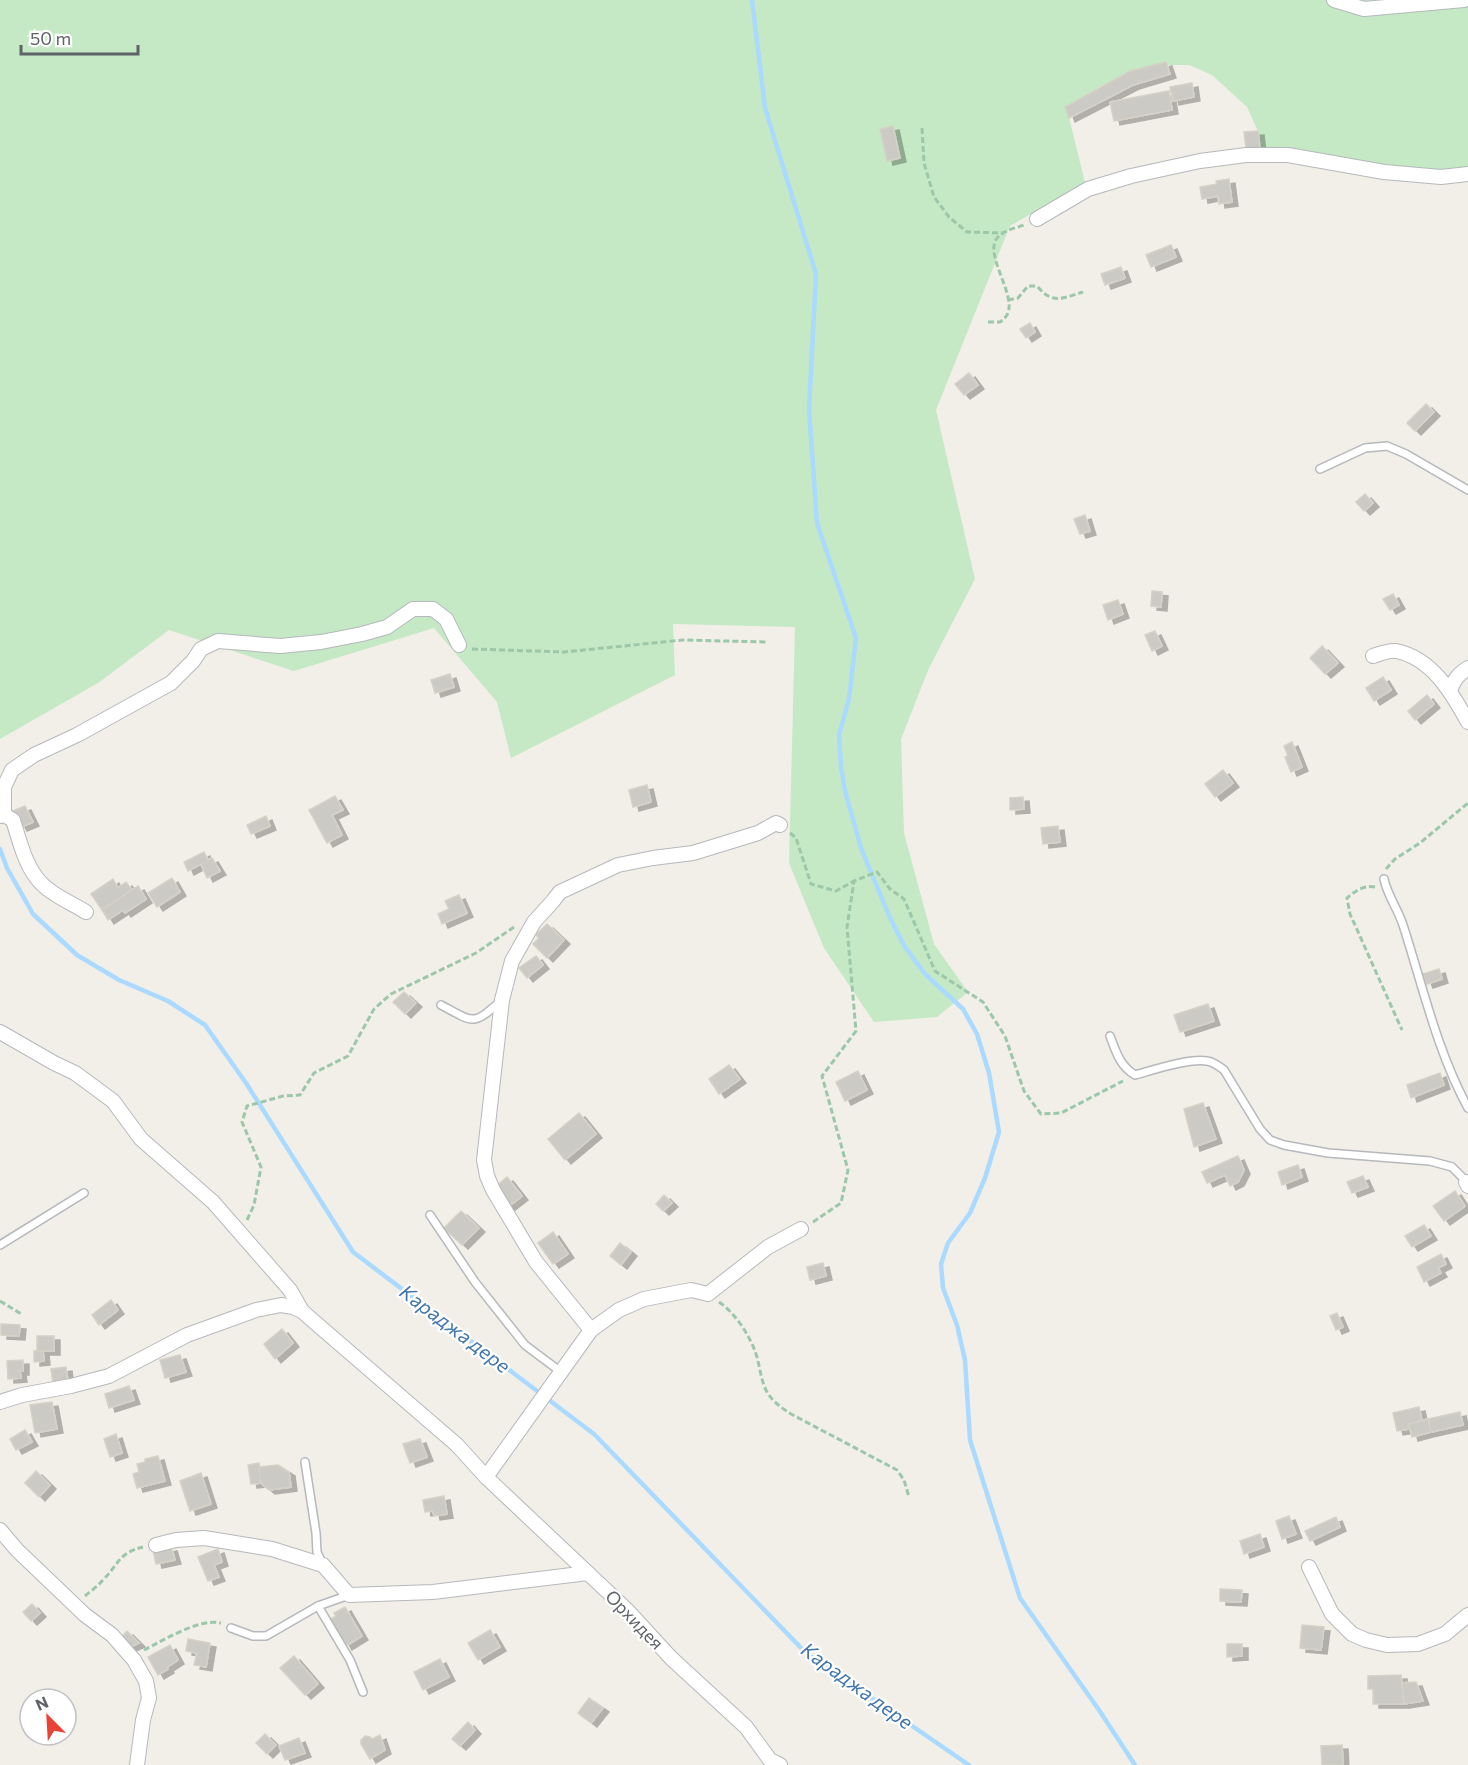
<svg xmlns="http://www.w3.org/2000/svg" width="1468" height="1765" viewBox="0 0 1468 1765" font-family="Commissioner,sans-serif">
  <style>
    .green { fill: #c5e8c5 }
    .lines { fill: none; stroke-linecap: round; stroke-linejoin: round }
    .stream { stroke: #aadaff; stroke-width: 4.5 }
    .building { fill: #cccac5; stroke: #d6d1c6; stroke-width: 1.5; filter: url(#shadow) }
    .lane-casing { stroke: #b5b8bc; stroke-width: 10 }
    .street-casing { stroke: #b5b8bc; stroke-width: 16 }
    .path { stroke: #9cc7a9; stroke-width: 3; stroke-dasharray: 6 3; stroke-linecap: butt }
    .lane { stroke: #fff; stroke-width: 7 }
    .street { stroke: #fff; stroke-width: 14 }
    .labels { text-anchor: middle; stroke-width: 4.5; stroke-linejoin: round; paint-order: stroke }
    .street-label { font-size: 18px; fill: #5f6368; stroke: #fff }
    .water-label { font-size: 20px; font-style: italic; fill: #4174aa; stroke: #fff }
  </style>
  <defs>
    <filter id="shadow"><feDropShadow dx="6" dy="4" stdDeviation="0" flood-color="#0004"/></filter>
  </defs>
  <rect width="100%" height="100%" fill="#f1efe8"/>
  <polygon class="green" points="0,0 1468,0 1468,180 1371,176 1260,148 1258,131 1247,107 1212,75 1189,65 1161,65 1101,86 1068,113 1085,183 1010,226 936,410 975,579 929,668 901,739 904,833 934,944 968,992 937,1017 874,1022 824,948 789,863 795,627 673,624 675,675 511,758 497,702 434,628 294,671 169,630 98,683 0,739"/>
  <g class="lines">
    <g class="stream">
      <polyline points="752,0 765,108 816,274 809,409 817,523 856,638 849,699 839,735 841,767 845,791 861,848 890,918 905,947 925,974 963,1009 977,1034 989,1073 999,1132 985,1178 970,1213 948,1243 941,1264 943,1288 957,1325 965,1360 970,1440 1020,1598 1099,1710 1135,1765"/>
      <polyline points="0,849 7,868 33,914 77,955 119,980 168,1001 205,1025 246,1083 353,1252 594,1434 806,1653 969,1765"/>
    </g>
  </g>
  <g class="building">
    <polygon points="1166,62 1170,74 1133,85 1069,118 1065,107 1130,71"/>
    <polygon points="1192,83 1194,97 1173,101 1170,87"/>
    <polygon points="1169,91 1172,110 1114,121 1110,102"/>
    <polygon points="893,126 900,158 887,161 880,129"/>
    <polygon points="1258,131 1260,148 1246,148 1244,132"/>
    <polygon points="1229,179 1232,202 1219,204 1218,196 1202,199 1200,187 1217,184 1216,181"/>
    <polygon points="1171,245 1176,257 1151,267 1146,255"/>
    <polygon points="1121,267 1125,278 1105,285 1101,274"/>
    <polygon points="1030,323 1035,332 1026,338 1020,329"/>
    <polygon points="969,373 978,385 964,395 955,384"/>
    <polygon points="1426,404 1434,412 1415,431 1407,423"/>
    <polygon points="1365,494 1373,503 1364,511 1356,502"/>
    <polygon points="1085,515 1090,531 1080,534 1074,519"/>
    <polygon points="1152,591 1162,592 1161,607 1151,606"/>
    <polygon points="1393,594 1399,605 1390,610 1383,599"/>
    <polygon points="1118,600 1123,614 1108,620 1103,605"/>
    <polygon points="1155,631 1162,646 1152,651 1145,635"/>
    <polygon points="1322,646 1338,663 1325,674 1310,658"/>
    <polygon points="450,674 454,687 435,693 431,680"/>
    <polygon points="1383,677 1391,690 1374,701 1366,688"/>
    <polygon points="1427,695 1434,704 1415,720 1408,711"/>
    <polygon points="1292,742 1302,767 1291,772 1285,757 1288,756 1284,746"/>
    <polygon points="1223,770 1233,783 1215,797 1205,784"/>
    <polygon points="647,785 651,802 633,807 629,790"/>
    <polygon points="335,796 343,810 332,815 342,835 327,843 309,810"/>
    <polygon points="1023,797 1024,809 1010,810 1010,798"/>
    <polygon points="25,806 33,822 21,827 13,811"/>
    <polygon points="266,816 270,826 251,834 247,825"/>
    <polygon points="1058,826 1060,842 1043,844 1041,828"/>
    <polygon points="204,852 208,860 212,858 220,871 207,878 201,864 188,871 184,862"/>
    <polygon points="172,878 180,892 157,907 148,893"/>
    <polygon points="113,879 118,888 126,882 132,890 102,910 91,894"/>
    <polygon points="138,886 146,899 125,913 123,910 108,920 102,910"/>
    <polygon points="459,895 467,913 442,924 438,914 449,909 445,901"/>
    <polygon points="547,924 564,940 547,958 533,944 539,938 536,935"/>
    <polygon points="536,956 543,965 527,978 519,968"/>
    <polygon points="1439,969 1442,979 1427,984 1423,974"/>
    <polygon points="404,992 416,1003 405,1014 393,1002"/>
    <polygon points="1208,1004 1214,1021 1180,1032 1174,1015"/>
    <polygon points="729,1065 740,1079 719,1094 709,1079"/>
    <polygon points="858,1071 867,1090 845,1101 836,1082"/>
    <polygon points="1440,1073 1444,1085 1411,1098 1407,1085"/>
    <polygon points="1203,1103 1216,1139 1194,1147 1184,1109"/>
    <polygon points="579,1113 596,1134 565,1160 548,1139"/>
    <polygon points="1238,1156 1244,1170 1238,1182 1230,1186 1225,1175 1207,1183 1202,1172"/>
    <polygon points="1298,1165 1302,1177 1282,1185 1278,1172"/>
    <polygon points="1363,1176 1368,1187 1352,1193 1347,1182"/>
    <polygon points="507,1177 522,1196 508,1207 494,1188"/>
    <polygon points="1455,1191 1465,1206 1444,1221 1433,1206"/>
    <polygon points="664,1195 672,1203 663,1211 656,1204"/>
    <polygon points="461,1211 479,1228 462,1245 444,1228"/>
    <polygon points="1424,1225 1431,1236 1412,1247 1405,1236"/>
    <polygon points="553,1232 568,1254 553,1264 538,1243"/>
    <polygon points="620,1243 631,1252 621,1265 610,1256"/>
    <polygon points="1441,1254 1446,1264 1438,1268 1441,1273 1424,1282 1417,1267"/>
    <polygon points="823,1263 826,1276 810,1280 807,1267"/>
    <polygon points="111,1300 118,1310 99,1325 92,1315"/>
    <polygon points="1337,1313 1343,1327 1336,1330 1330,1316"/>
    <polygon points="1,1324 20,1325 19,1336 1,1335"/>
    <polygon points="282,1329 293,1343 275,1359 264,1344"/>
    <rect x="37" y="1336" width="17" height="15"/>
    <polygon points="34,1351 43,1351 44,1361 34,1362"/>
    <polygon points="180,1355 186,1372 165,1378 160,1360"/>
    <polygon points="23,1360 23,1371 20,1371 21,1378 8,1379 7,1361"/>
    <polygon points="66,1367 68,1382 53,1384 51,1369"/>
    <polygon points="129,1386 134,1400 109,1408 105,1394"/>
    <polygon points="52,1402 57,1429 35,1433 30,1405"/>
    <polygon points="1419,1407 1422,1421 1409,1424 1410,1429 1397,1431 1393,1413"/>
    <polygon points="1460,1412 1463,1425 1431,1432 1428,1419"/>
    <polygon points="1428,1419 1431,1432 1412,1437 1409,1424"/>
    <polygon points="25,1430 32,1442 16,1450 10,1439"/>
    <polygon points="116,1434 122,1453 110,1457 104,1439"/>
    <polygon points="420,1439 427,1457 410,1463 403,1444"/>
    <polygon points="158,1456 165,1481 137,1488 133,1474 139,1472 137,1464 145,1462 145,1459"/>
    <polygon points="259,1463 261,1483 251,1484 248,1465"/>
    <polygon points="278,1465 289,1472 291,1487 269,1490 261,1483 259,1467"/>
    <polygon points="36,1471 50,1485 39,1497 25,1483"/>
    <polygon points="201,1473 211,1504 190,1511 180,1481"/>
    <polygon points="444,1496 447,1514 434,1516 433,1511 425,1512 423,1500"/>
    <polygon points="1289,1516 1296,1534 1282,1539 1276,1521"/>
    <polygon points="1336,1517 1340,1527 1310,1541 1305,1531"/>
    <polygon points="1260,1534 1264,1547 1244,1554 1240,1541"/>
    <polygon points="171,1547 175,1560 156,1564 153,1551"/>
    <polygon points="218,1549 222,1562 214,1565 219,1577 208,1581 198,1557"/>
    <polygon points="1220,1589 1242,1590 1241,1602 1220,1601"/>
    <polygon points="32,1604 40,1613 31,1621 23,1612"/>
    <polygon points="345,1607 362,1636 346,1646 331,1619 336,1616 334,1613"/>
    <polygon points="1302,1625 1324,1627 1321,1650 1300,1648"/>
    <polygon points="490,1630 500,1647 478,1660 468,1643"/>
    <polygon points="127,1631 139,1643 130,1647 121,1638"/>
    <polygon points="188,1639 210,1643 206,1667 194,1665 197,1653 186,1651"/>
    <polygon points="1227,1644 1242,1644 1242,1656 1227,1657"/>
    <polygon points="170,1645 178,1660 167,1667 168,1669 158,1675 148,1657"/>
    <polygon points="294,1656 318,1684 305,1695 280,1668"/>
    <polygon points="440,1659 449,1677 423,1690 414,1672"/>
    <polygon points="1401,1675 1404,1704 1373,1704 1373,1689 1368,1689 1368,1676"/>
    <polygon points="1416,1682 1423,1701 1404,1704 1402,1683"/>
    <polygon points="589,1698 603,1708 591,1723 578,1713"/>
    <polygon points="468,1722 475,1730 460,1746 452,1739"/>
    <polygon points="265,1734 276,1745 267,1754 256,1743"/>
    <polygon points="380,1735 385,1750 370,1759 361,1744 361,1740 365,1736 370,1737 372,1739"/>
    <polygon points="299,1738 305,1753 285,1760 279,1746"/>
    <polygon points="1342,1745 1343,1765 1322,1765 1321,1746"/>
  </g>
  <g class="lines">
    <g class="lane-casing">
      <g id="lane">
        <polyline points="1320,469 1365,448 1387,446 1406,454 1468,490"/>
        <path d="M1384 879C1387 895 1398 909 1403 925 1423 987 1437 1051 1468 1108"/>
        <path d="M441 1005C475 1023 472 1026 501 1001"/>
        <path d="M1110 1036C1116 1052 1120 1066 1135 1075 1153 1070 1189 1058 1207 1061 1214 1062 1219 1066 1224 1070L1260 1129 1270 1140 1284 1145 1328 1153 1430 1161 1452 1167 1466 1181"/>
        <polyline points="430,1215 475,1282 525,1345 561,1372"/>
        <polyline points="0,1245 84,1193"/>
        <polyline points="305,1462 316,1533 317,1552 323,1565"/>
        <polyline points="318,1606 350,1660 363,1692"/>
        <polyline points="231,1628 253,1636 266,1636 318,1606 349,1595"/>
      </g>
    </g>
    <g class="street-casing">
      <g id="street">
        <polyline points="1334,0 1364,9 1464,0"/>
        <polyline points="1037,219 1088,189 1131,176 1200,161 1246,155 1288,155 1384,172 1441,177 1468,174"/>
        <path d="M1373 656C1379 654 1389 650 1396 651 1432 658 1452 693 1468 722"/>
        <path d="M1450 691C1454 680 1458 674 1468 668"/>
        <polyline points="4,815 4,787 12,770 34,755 77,735 171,683 193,661 201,649 218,641 280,646 321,642 362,634 387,627 413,609 433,609 446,619 459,645"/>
        <path d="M0 816 4 815 13 820C19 839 24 861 36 877 47 893 70 902 86 912"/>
        <polyline points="0,1032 54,1063 75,1073 113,1101 141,1139 213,1202 290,1290 302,1311"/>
        <polyline points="1466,1182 1468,1186"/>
        <polyline points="591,1330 536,1262 493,1190 487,1176 484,1160 502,1000 512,961 534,922 553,901 560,892 618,865 653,858 693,853 758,833 776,823 780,825"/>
        <polyline points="0,1402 22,1395 71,1386 109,1376 187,1335 256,1310 281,1305 293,1307 302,1311 311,1319 457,1445 486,1477 627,1610 671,1658 746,1727 770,1760 780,1765"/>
        <polyline points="486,1477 591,1330 619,1310 644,1299 691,1290 708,1294 768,1247 801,1229"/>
        <polyline points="0,1530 17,1550 85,1615 112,1635 134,1660 146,1681 149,1698 143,1720 137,1765"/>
        <polyline points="156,1545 176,1540 204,1538 272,1549 323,1565 349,1595 433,1592 588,1573"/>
        <polyline points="1309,1567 1332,1614 1352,1634 1366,1640 1387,1645 1418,1644 1445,1634 1468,1615"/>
      </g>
    </g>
    <g class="path">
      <polyline points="922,128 924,163 934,197 949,217 967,232 1004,233"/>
      <path d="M1008 300 1018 298 1028 286H1037C1053 305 1062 298 1083 292"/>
      <path d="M988 322H1000C1003 320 1005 318 1007 315 1018 296 982 253 998 237 1004 230 1016 228 1024 225"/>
      <polyline points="472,649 564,652 683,640 767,642"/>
      <polyline points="790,833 796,838 811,884 836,891 854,881"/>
      <polyline points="1386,869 1395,859 1420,843 1468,803"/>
      <path d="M1375 887C1364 885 1355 891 1347 898L1350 914 1402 1030"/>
      <polyline points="247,1220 254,1205 261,1167 242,1122 247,1106 283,1096 300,1095 314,1073 348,1056 374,1009 391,994 476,953 514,927"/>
      <polyline points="813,1222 841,1203 848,1170 822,1076 856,1031 847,927 854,881 877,872 890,889 904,899 935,971 983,1002 1005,1036 1024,1091 1041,1114 1061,1113 1123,1081"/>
      <polyline points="0,1301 23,1315"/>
      <path d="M719 1302C735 1313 748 1333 755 1351 760 1364 760 1379 767 1392 773 1402 782 1408 791 1414L897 1470 904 1480 909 1497"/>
      <path d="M85 1596C91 1591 98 1586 103 1580 119 1564 118 1553 143 1547"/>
      <path d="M144 1650C164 1640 199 1618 221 1623"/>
    </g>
    <use href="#lane" class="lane"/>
    <use href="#street" class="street"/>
  </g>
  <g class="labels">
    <g class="street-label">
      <text transform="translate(634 1620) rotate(46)" y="6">Орхидея</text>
    </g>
    <g class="water-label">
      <text transform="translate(455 1329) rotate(37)" y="7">Караджа дере</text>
      <text transform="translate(857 1686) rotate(36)" y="7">Караджа дере</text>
    </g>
  </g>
  <g transform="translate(48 1717) rotate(336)"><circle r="28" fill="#ffffff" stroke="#bfc1c3" stroke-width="1.5"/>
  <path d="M0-4.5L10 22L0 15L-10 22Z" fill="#ea4335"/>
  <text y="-9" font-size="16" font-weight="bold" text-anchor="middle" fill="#5f6368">N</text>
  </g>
  <path d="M21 45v9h117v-9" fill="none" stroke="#5f6368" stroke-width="3"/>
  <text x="30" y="45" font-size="18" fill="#5f6368" stroke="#ffffff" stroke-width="4.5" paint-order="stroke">50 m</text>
</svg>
